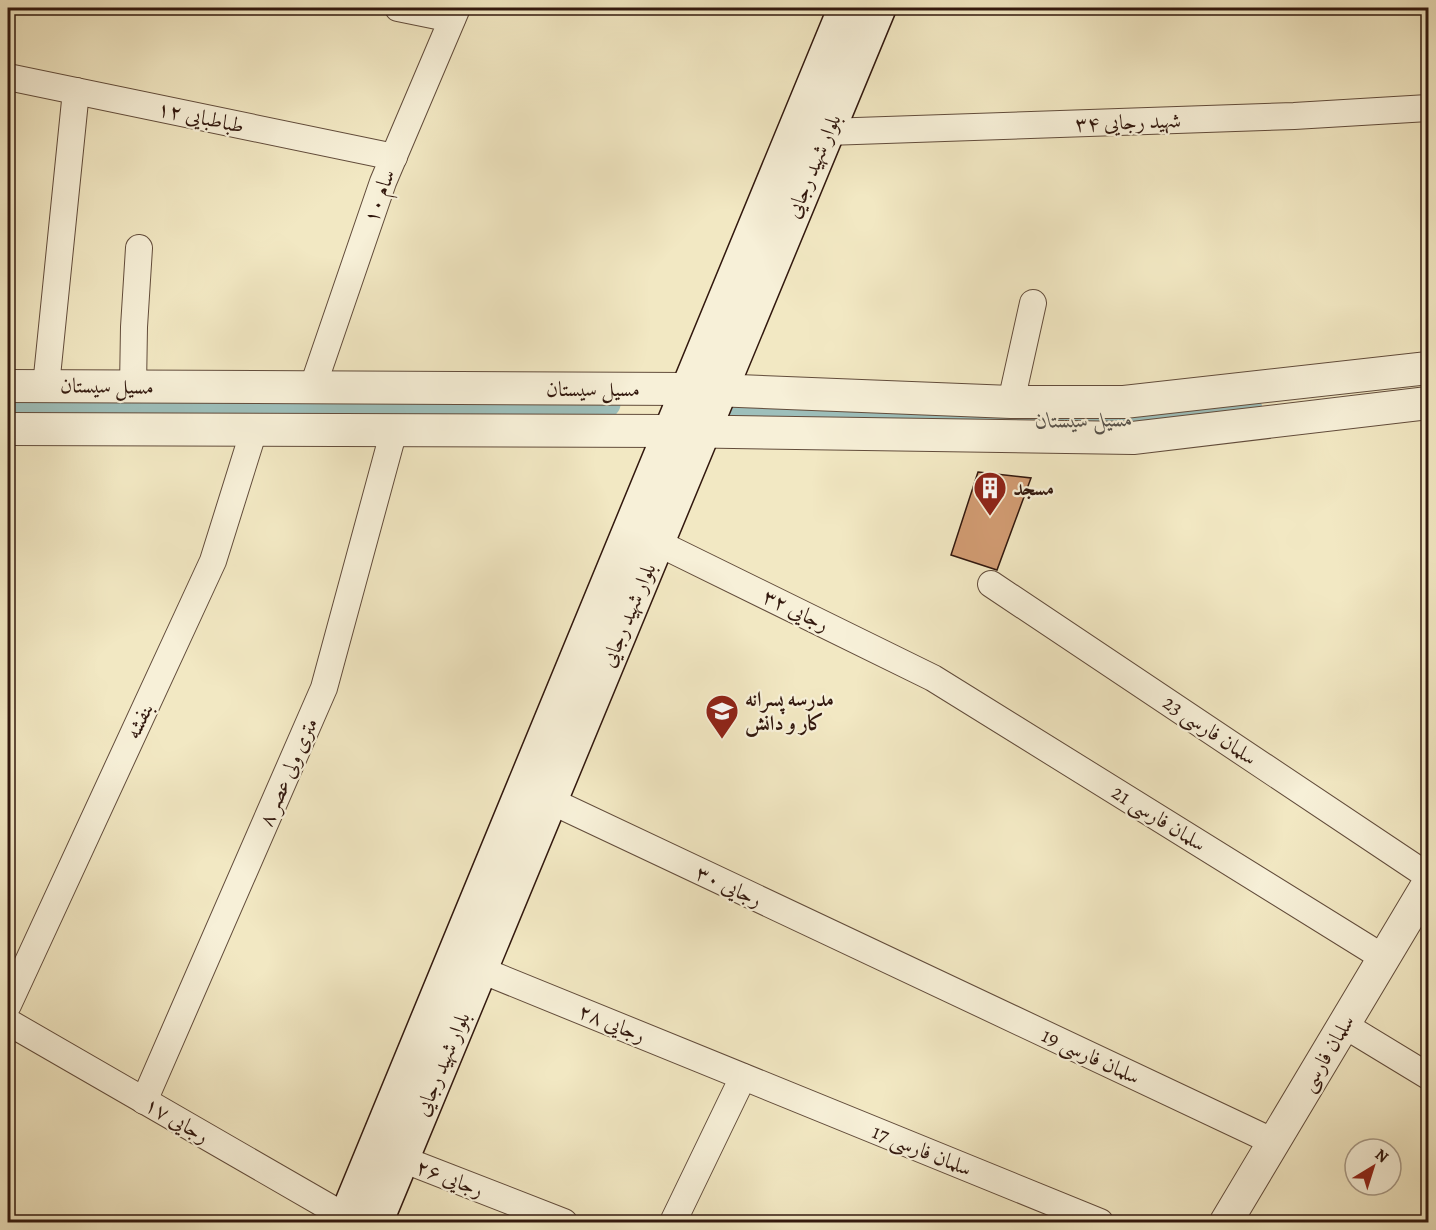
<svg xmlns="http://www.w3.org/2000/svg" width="1436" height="1230" viewBox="0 0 1436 1230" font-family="Alegreya,Amiri,serif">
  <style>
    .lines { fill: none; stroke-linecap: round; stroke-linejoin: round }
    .canal { stroke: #9dbfbb; stroke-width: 27 }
    .building { fill: #d29c73; stroke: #32180e; stroke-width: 1.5 }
    .minor-casing { stroke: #624c3b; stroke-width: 28 }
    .tertiary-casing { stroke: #624c3b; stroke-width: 34 }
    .secondary-casing { stroke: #32180e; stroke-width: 36 }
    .minor { stroke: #f7f0d8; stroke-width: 26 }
    .tertiary { stroke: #f7f0d8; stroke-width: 32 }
    .secondary { stroke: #f7f0d8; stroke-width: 33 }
    .labels { text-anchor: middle; stroke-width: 4.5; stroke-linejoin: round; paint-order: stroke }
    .street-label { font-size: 21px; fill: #32180e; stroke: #f7f0d8 }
    .poi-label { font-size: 21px; font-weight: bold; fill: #32180e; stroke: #f7f0d8; text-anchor: start }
    .water-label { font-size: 22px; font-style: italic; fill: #57524b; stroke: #f7f0d8 }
  </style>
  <rect width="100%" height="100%" fill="#f2e8c3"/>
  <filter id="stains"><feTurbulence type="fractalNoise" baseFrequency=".00333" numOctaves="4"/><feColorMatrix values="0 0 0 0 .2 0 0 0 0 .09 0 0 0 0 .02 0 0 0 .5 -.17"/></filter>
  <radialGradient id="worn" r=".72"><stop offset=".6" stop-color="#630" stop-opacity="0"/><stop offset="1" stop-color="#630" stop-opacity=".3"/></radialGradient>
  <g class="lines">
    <g class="canal">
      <polyline points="8,410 607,404"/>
      <path d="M737 411C908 417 1079 429 1249 409"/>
    </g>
  </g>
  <polygon class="building" points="978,472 1031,478 997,570 951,555"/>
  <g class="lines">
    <g class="minor-casing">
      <g id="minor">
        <polyline points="398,8 452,19"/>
        <polyline points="8,77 394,157"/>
        <polyline points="827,132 1294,116 1428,108"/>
        <polyline points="46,386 76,91"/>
        <polyline points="133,387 134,327 139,248"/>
        <polyline points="312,389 383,182 457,8"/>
        <polyline points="1011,402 1033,303"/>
        <polyline points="658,543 933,678 1384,958"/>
        <polyline points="991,584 1428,876"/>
        <polyline points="551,801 1274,1142"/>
        <polyline points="481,970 1100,1222"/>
        <polyline points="8,1005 213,561 254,430"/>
        <polyline points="8,1022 346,1217"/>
        <polyline points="1344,1025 1428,1076"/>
        <polyline points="144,1101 324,688 394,430"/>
        <polyline points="402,1159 564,1222"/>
        <polyline points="673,1222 743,1077"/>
      </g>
    </g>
    <g class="tertiary-casing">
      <g id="tertiary">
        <polyline points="8,386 688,389 1011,402 1124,402 1428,368"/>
        <polyline points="8,429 671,431 1133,438 1428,403"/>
        <polyline points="1226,1222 1428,884"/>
      </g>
    </g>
    <g class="secondary-casing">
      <g id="secondary">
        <polyline points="344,1222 845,8"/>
        <polyline points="376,1222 879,8"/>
      </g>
    </g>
    <use href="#minor" class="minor"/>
    <use href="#tertiary" class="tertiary"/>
    <use href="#secondary" class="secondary"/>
  </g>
  <defs>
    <g id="building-pin" transform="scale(1.725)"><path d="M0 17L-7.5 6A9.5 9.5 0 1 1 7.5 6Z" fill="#8f2418" stroke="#f7f0d8"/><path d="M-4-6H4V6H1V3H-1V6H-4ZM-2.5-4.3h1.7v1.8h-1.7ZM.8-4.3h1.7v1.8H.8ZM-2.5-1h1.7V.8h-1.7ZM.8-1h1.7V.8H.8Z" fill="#fff"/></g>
    <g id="school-pin" transform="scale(1.725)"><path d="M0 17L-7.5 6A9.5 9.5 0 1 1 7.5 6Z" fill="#8f2418" stroke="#f7f0d8"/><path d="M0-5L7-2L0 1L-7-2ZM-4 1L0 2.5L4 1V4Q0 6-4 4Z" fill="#fff"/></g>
  </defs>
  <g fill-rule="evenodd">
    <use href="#building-pin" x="990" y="488"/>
    <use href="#school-pin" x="722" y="711"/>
  </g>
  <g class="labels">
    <g class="street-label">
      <text transform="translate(201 117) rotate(12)" y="7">طباطبایی ۱۲</text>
      <text transform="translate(1128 122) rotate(-2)" y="7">شهید رجایی ۳۴</text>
      <text transform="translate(813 166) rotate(-67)" y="7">بلوار شهید رجایی</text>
      <text transform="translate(379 196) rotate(-70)" y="7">سام ۱۰</text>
      <text transform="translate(107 386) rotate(1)" y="7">مسیل سیستان</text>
      <text x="593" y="396">مسیل سیستان</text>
      <text transform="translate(796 610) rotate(26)" y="7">رجایی ۳۲</text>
      <text transform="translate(628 615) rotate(-67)" y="7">بلوار شهید رجایی</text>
      <text transform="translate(139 721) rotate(-65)" y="7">بنفشه</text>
      <text transform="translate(1210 730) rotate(34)" y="7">سلمان فارسی 23</text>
      <text transform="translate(288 772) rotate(-66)" y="7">۸ متری ولی عصر</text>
      <text transform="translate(1159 818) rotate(32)" y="7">سلمان فارسی 21</text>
      <text transform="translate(729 886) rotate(25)" y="7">رجایی ۳۰</text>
      <text transform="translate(612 1023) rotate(22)" y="7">رجایی ۲۸</text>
      <text transform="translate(1327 1053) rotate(-59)" y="7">سلمان فارسی</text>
      <text transform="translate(1091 1056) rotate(25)" y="7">سلمان فارسی 19</text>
      <text transform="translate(442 1064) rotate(-67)" y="7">بلوار شهید رجایی</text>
      <text transform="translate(177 1120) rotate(30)" y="7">رجایی ۱۷</text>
      <text transform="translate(922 1150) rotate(22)" y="7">سلمان فارسی 17</text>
      <text transform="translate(450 1178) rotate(21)" y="7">رجایی ۲۶</text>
    </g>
    <g class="poi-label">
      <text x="1013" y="495">مسجد</text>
      <text x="745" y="706">مدرسه پسرانه<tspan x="745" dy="24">کار و دانش</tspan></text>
    </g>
    <g class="water-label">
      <text transform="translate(1084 419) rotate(-1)" y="8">مسیل سیستان</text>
    </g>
  </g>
  <rect width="1436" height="1230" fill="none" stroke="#f2e8c3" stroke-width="30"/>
  <rect x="9" y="9" width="1418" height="1212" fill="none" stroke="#32180e" stroke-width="3"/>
  <rect x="15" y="15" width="1406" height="1200" fill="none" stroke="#32180e" stroke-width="1.5"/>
  <g transform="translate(1373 1167) rotate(38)"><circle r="28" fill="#f7f0d8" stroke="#a89a87" stroke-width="1.5"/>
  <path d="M0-4.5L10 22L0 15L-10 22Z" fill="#8f2418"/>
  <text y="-9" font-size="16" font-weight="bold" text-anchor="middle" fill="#32180e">N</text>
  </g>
  <rect width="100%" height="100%" filter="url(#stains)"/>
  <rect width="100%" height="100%" fill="url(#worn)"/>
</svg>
